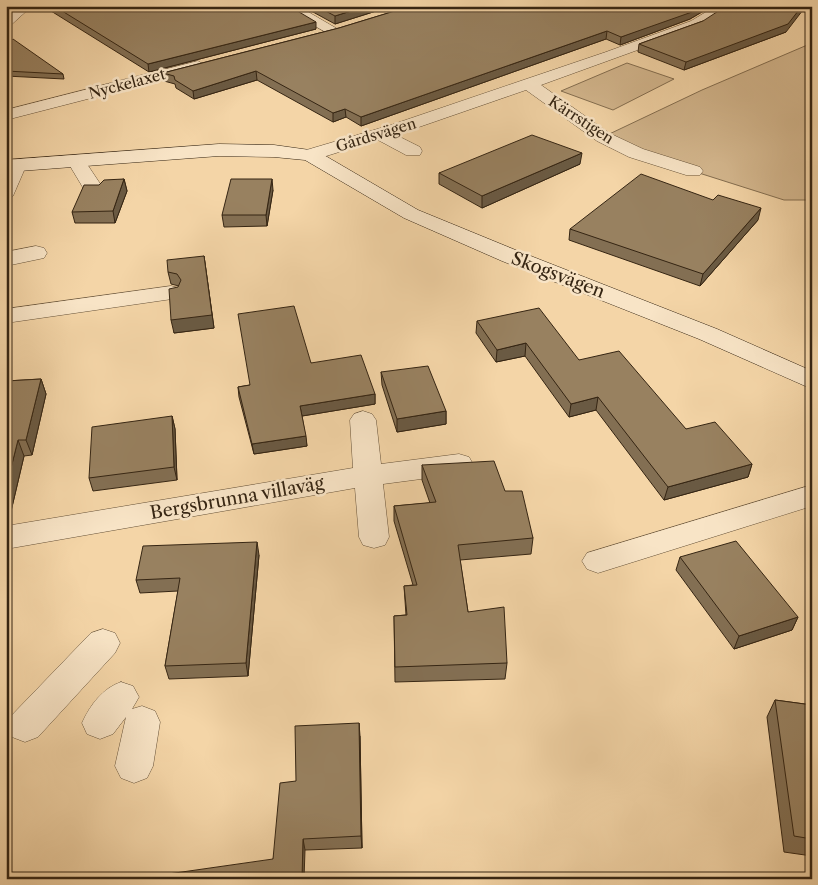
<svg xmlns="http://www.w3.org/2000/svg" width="818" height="885" viewBox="0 0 818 885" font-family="'Libre Caslon Text',serif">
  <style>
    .green { fill: #d4b78e; stroke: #846e50 }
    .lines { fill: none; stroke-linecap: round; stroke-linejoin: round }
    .street-casing { stroke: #655138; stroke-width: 1 }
    .secondary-casing { stroke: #352513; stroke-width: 1 }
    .street { fill: #f8e4c6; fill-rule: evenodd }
    .secondary { fill: #f8e4c6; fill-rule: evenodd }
    .wall { fill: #836f53; stroke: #352513 }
    .shaded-wall { fill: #6a5a43; stroke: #352513 }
    .building { fill: #988160; stroke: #352513 }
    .labels { text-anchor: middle; stroke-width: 5; stroke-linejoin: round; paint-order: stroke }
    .far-street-label { font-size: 15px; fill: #352513; stroke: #f8e4c6 }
    .street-label { font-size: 18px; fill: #352513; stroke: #f8e4c6 }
  </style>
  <rect width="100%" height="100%" fill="#f4d5a7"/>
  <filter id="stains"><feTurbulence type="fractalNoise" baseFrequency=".004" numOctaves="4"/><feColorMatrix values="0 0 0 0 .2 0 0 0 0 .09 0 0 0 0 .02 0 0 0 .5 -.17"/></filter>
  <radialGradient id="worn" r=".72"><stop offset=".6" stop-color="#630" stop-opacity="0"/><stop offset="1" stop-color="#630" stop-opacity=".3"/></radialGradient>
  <g class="green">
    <polygon points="812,43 812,200 784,200 636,153 603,137 702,90"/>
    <polygon points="627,63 674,79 613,110 561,91"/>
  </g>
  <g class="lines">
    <g class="street-casing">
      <g id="street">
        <polygon points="16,6 32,6 11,25 6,26 6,14"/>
        <polygon points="280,6 298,6 341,31 339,34 329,34"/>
        <polygon points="716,6 733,6 701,27 541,85 609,133 643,149 700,167 703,171 700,175 686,175 629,157 597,141 526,90 396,135 420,147 422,151 420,155 406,155 378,140 310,161 303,159 301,155 303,151 391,125 606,52 691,21"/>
        <polygon points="198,61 206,66 204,69 6,120 6,110"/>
        <polygon points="76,155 83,157 85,161 105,191 102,195 88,195 85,191 67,161 69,157"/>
        <polygon points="16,160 23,162 26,166 13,196 6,198 6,167 9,162"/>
        <polygon points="36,246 44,248 47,253 44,258 6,266 6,252"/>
        <polygon points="171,286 179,288 182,293 179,298 6,323 6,309"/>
        <polygon points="363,411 372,414 376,420 381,464 459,454 469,457 473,464 469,471 459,474 383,484 389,537 385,545 374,548 363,545 359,537 355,488 6,549 6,526 353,468 350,420 354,414"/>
        <polygon points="812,485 812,506 598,573 587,569 582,561 587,553"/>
        <polygon points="103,629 115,633 120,643 115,653 38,737 25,742 12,737 7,726 12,715 91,633"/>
        <path d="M121 682 133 686 139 697 132 709 142 706 155 711 160 722 153 766 147 778 134 783 121 778 115 766 126 717 113 734 100 739 87 734 82 723C90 705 103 688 121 682Z"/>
      </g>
    </g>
    <g class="secondary-casing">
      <polygon id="secondary" points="219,144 274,145 317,151 418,210 518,251 717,329 812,371 812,389 699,339 502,261 404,218 305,160 274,157 219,156 6,172 6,160"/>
    </g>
    <use href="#street" class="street"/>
    <use href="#secondary" class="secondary"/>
  </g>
  <g class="wall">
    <polygon points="50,6 200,6 197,8 316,29 149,72 51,11"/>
    <polygon points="302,6 392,6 335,24"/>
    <polygon points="411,6 712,6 690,19 620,45 606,39 361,126 346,117 333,122 257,80 194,99 176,88 175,84 164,81 163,73 339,28"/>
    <polygon points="703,21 786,32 684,70 638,52 639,44"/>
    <polygon points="6,45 63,74 64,79 6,76"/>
    <polygon points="580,164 482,208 439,184 439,173"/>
    <polygon points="124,179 127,191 115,223 75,223 72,212 99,185"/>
    <polygon points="273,190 267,226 224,227 222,215"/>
    <polygon points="758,220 700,286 569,240 570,229"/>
    <polygon points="204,256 214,328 174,333 179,286 171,284 168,272"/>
    <polygon points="477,321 579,360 686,429 752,464 748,477 664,500 596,410 569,417 525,356 496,362 476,333"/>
    <polygon points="311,363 375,394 375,404 302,416 307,446 254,454 239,397 238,387 250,385"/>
    <polygon points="381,372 446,411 446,424 397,432 382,385"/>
    <polygon points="41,379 46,394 32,455 24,456 8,524 6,381"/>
    <polygon points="172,416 175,429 177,480 93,491 89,478"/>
    <polygon points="422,465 505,491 533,538 531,554 460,560 468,612 507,663 505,679 395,682 394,616 406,615 404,586 413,585 394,521 394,506 430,503 422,480"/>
    <polygon points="259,555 248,676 169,679 165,666 178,591 140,593 136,580"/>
    <polygon points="680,557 798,617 792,630 734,649 676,570"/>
    <polygon points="775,700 812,705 812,856 784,852 767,717"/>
    <polygon points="360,736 362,848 305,850 273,859 296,781"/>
  </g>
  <g class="shaded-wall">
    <polygon points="367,6 392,6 335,24 335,16"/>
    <polygon points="701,6 712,6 690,19 620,45 621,37"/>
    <polygon points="802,6 806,6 786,32 684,70 686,62"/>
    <polygon points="316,22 316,29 149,72 148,64"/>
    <polygon points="607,31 606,39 361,126 361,117"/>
    <polygon points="256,71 257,80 194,99 193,91"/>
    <polygon points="345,109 346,117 333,122 333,113"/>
    <polygon points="582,153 580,164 482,208 482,196"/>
    <polygon points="124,179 127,191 115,223 113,211"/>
    <polygon points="272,179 273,190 267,226 266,215"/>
    <polygon points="761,208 758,220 700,286 703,274"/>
    <polygon points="204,256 214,328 174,333 171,320"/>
    <polygon points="526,343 525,356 496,362 497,350"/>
    <polygon points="41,379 46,394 32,455 26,440"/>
    <polygon points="375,394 375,404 302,416 300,406"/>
    <polygon points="598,397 596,410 569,417 571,404"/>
    <polygon points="446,411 446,424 397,432 397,419"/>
    <polygon points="172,416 175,429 177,480 174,467"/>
    <polygon points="306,436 307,446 254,454 252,444"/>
    <polygon points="18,440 24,456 8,524 6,525 6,488"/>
    <polygon points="752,464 748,477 664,500 668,487"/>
    <polygon points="257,542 259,555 248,676 246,663"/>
    <polygon points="6,550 9,558 6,572"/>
    <polygon points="798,617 792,630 734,649 739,636"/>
    <polygon points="359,723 360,736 362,848 361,836"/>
    <polygon points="303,839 305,850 304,879 302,879"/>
  </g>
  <g class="building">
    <polygon points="54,6 196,6 198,8 203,9 216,6 289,6 316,22 148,64"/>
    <polygon points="316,6 367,6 335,16"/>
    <polygon points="411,6 701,6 692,12 621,37 607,31 361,117 345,109 333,113 256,71 193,91 175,80 174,76 163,73 339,28"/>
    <polygon points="726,6 802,6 788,24 686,62 639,44 703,21"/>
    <polygon points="13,39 63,74 6,71 6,45"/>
    <polygon points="532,135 582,153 482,196 439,173"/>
    <polygon points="641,174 713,200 718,195 761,208 703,274 570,229"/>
    <polygon points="124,179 113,211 72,212 84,185 99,185 104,180"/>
    <polygon points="231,179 272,179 266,215 222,215"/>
    <polygon points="204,256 212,315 171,320 169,289 178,287 181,280 177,274 168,272 167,260"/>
    <polygon points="294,306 311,363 361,355 375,394 300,406 306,436 252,444 238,387 250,385 238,314"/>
    <polygon points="539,308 579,360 619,351 686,429 715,422 752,464 668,487 598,397 571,404 526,343 497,350 477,321"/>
    <polygon points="428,366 446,411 397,419 381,372"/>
    <polygon points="41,379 26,440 18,440 6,488 6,381"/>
    <polygon points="172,416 174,467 89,478 92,427"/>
    <polygon points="494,461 505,491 522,491 533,538 458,545 468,612 504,607 507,663 395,667 394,616 407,615 404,586 417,585 394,506 436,502 422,465"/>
    <polygon points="736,541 798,617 739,636 680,557"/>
    <polygon points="257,542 246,663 165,666 180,578 136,580 143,546"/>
    <polygon points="775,700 812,705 812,839 794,836"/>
    <polygon points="359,723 361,836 303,839 302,879 133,879 273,859 280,783 296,781 295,726"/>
  </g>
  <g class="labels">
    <g class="far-street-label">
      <text transform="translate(127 84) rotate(-15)" y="5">Nyckelaxet</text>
      <text transform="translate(581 120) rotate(33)" y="5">Kärrstigen</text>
      <text transform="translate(376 135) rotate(-17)" y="5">Gårdsvägen</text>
    </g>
    <g class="street-label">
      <text transform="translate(558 275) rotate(21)" y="6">Skogsvägen</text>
      <text transform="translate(237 498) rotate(-10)" y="6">Bergsbrunna villaväg</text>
    </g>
  </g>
  <rect width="818" height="885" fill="none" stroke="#f4d5a7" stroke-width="25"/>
  <rect x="8" y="8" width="803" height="870" fill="none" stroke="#352513" stroke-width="2.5"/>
  <rect x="12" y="12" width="793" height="860" fill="none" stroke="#352513"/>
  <rect width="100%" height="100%" filter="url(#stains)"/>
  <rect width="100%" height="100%" fill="url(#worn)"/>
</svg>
